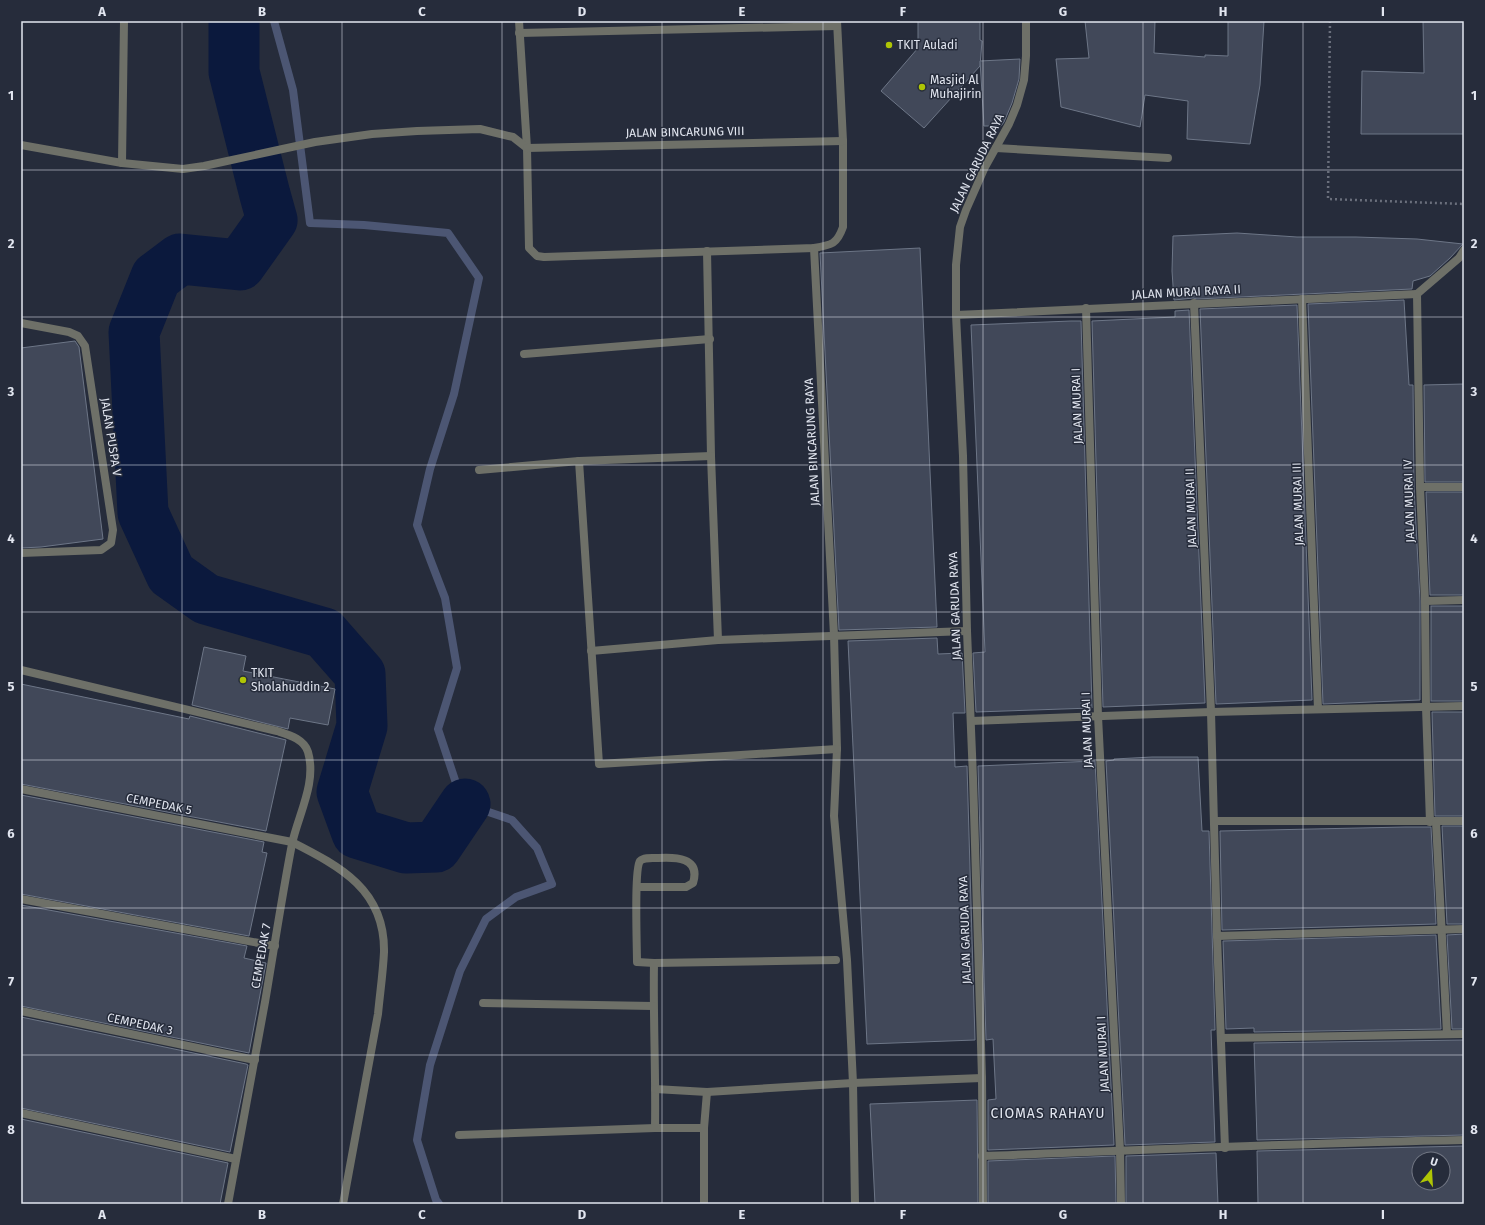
<svg xmlns="http://www.w3.org/2000/svg" width="1485" height="1225" viewBox="0 0 1485 1225" font-family="'Fira Sans',sans-serif">
  <style>
    .lines { fill: none; stroke-linecap: round; stroke-linejoin: round }
    .stream { stroke: #4c5673; stroke-width: 8 }
    .river { stroke: #0b193d; stroke-width: 51 }
    .building { fill: #414859; stroke: #6d7687; fill-rule: evenodd }
    .path { stroke: #6a6f7c; stroke-width: 2.5; stroke-dasharray: 2 3; stroke-linecap: butt }
    .minor { stroke: #6e7068; stroke-width: 8 }
    .grid { fill: none; stroke: #e2e6f0; stroke-width: 1; stroke-opacity: 0.55 }
    .poi-dot { fill: #afc505; stroke: #262c3b; stroke-width: 1.5 }
    .labels { text-anchor: middle; stroke-width: 3; stroke-linejoin: round; paint-order: stroke }
    .poi-label { font-size: 12px; fill: #e2e6f0; stroke: #262c3b; text-anchor: start }
    .street-label { font-size: 12px; fill: #e2e6f0; stroke: #262c3b }
    .quarter-label { font-size: 14px; letter-spacing: 1px; fill: #e2e6f0; stroke: #262c3b }
    .neatline { fill: none; stroke: #e2e6f0; stroke-width: 1.5 }
    .grid-label { font-size: 13px; text-anchor: middle; font-weight: bold; fill: #e2e6f0 }
  </style>
  <rect width="100%" height="100%" fill="#262c3b"/>
  <g class="lines">
    <polyline class="stream" points="274,21 293,90 310,223 364,225 448,233 479,278 454,394 430,469 417,525 445,598 457,668 438,729 456,783 465,804 512,820 537,848 552,884 516,897 486,919 460,971 430,1065 417,1140 436,1200 439,1204"/>
    <polyline class="river" points="234,21 234,72 265,195 272,220 240,265 180,259 156,277 134,332 143,513 171,574 206,599 324,633 360,674 362,726 342,792 357,833 406,848 436,847 465,804"/>
  </g>
  <g class="building">
    <polygon points="918,21 980,21 980,40 982,41 980,66 924,128 881,91 918,48"/>
    <polygon points="1085,21 1155,21 1154,53 1205,57 1205,55 1228,56 1228,21 1264,21 1260,85 1250,144 1187,139 1188,101 1145,95 1140,127 1061,107 1056,59 1089,58"/>
    <polygon points="1423,21 1464,21 1464,134 1361,134 1362,71 1424,73"/>
    <polygon points="1020,59 1019,79 1012,103 1004,122 1001,126 984,126 980,61"/>
    <polygon points="1237,233 1297,237 1356,237 1417,239 1463,244 1450,258 1430,276 1413,281 1412,289 1197,299 1193,298 1174,300 1172,271 1173,236"/>
    <polygon points="920,248 937,627 839,630 820,253"/>
    <polygon points="1404,300 1409,385 1413,385 1414,487 1420,601 1420,700 1323,704 1308,304"/>
    <polygon points="1297,305 1312,700 1216,704 1200,309"/>
    <polygon points="1189,310 1205,703 1103,707 1092,321 1175,317 1175,311"/>
    <polygon points="1071,321 1081,321 1092,708 976,712 973,653 985,652 971,325"/>
    <polygon points="75,341 79,347 103,539 41,547 21,548 21,348"/>
    <polygon points="1464,384 1464,482 1425,482 1424,385"/>
    <polygon points="1426,492 1464,492 1464,595 1430,595"/>
    <rect x="1431" y="606" width="33" height="95"/>
    <polygon points="937,638 938,654 962,653 965,713 953,713 955,767 967,766 975,1040 867,1044 848,641"/>
    <polygon points="204,647 246,656 243,671 335,689 328,725 290,718 288,729 192,705"/>
    <polygon points="21,684 189,719 190,716 286,740 266,831 21,784"/>
    <polygon points="1432,712 1464,712 1464,816 1435,816"/>
    <polygon points="1152,757 1198,757 1202,831 1209,831 1215,1030 1211,1030 1215,1142 1125,1145 1106,761 1114,760 1114,759"/>
    <polygon points="1095,761 1114,1145 988,1150 988,1100 996,1099 993,1039 986,1040 978,766"/>
    <polygon points="21,795 264,842 262,852 267,853 249,936 21,894"/>
    <polygon points="1442,826 1464,826 1464,924 1447,924"/>
    <polygon points="1405,827 1431,827 1436,924 1222,930 1220,831"/>
    <polygon points="21,905 247,946 244,958 266,963 249,1053 21,1006"/>
    <polygon points="1464,934 1464,1029 1452,1029 1447,935"/>
    <polygon points="1436,935 1441,1029 1254,1032 1254,1028 1226,1029 1223,941"/>
    <polygon points="21,1017 246,1064 248,1065 230,1152 21,1108"/>
    <polygon points="1464,1040 1464,1135 1257,1140 1254,1043"/>
    <polygon points="977,1100 978,1204 875,1204 870,1104"/>
    <polygon points="21,1119 228,1163 220,1204 21,1204"/>
    <path d="M1464 1146V1204H1258L1257 1151ZM1419 1159H1443V1183H1419Z"/>
    <polygon points="1216,1153 1218,1204 1126,1204 1126,1156"/>
    <polygon points="1115,1156 1116,1204 988,1204 988,1161"/>
  </g>
  <g class="lines">
    <polyline class="path" points="1330,21 1328,199 1464,204"/>
    <g class="minor">
      <path d="M519 21 527 148 529 248 537 256 544 257 814 248C832 245 837 244 843 227V141L837 21"/>
      <polyline points="519,33 837,26"/>
      <polyline points="21,145 122,163 183,169 204,166 315,142 372,134 417,131 480,129 513,137 527,148"/>
      <polyline points="527,148 843,141"/>
      <polyline points="996,148 1168,158"/>
      <polyline points="122,163 124,21"/>
      <polyline points="814,248 834,635 837,749 834,816 847,960 853,1083 855,1204"/>
      <polyline points="707,251 711,456 718,640"/>
      <polyline points="1417,294 1420,487 1425,601 1426,707 1430,822"/>
      <polyline points="1417,294 1459,258 1464,250"/>
      <polyline points="1302,299 1318,709"/>
      <polyline points="1194,303 1211,712 1217,936 1225,1148"/>
      <polyline points="1086,308 1098,716 1120,1151 1121,1204"/>
      <polyline points="956,315 1417,294"/>
      <polyline points="21,323 69,332 78,336 85,346 113,530 111,543 101,550 21,553"/>
      <polyline points="524,354 710,339"/>
      <polyline points="579,461 599,764 837,749"/>
      <polyline points="479,470 579,461 711,456"/>
      <polyline points="1420,487 1464,487"/>
      <polyline points="1425,601 1464,600"/>
      <polyline points="591,651 718,640 967,631"/>
      <path d="M21 670 277 731C289 735 304 739 308 752 317 783 298 815 292 844 282 896 274 949 265 1002 253 1069 240 1136 228 1204"/>
      <polyline points="971,721 1211,712 1464,706"/>
      <path d="M21 789 292 842C341 867 385 890 384 952 383 973 380 993 378 1014L343 1204"/>
      <polyline points="1214,821 1464,821"/>
      <polyline points="1436,822 1447,1034"/>
      <path d="M637 887H686L693 883C701 857 675 857 658 858 652 858 644 857 640 861 634 869 637 947 637 962L654 963 836 960"/>
      <polyline points="21,899 275,946"/>
      <polyline points="1217,936 1464,929"/>
      <path d="M654 963C653 1018 656 1073 655 1128"/>
      <polyline points="483,1003 653,1006"/>
      <polyline points="21,1011 255,1060"/>
      <polyline points="1221,1038 1464,1034"/>
      <polyline points="655,1089 707,1092 853,1083 982,1078"/>
      <polyline points="21,1113 236,1159"/>
      <polyline points="459,1135 655,1128 704,1128"/>
      <path d="M982 1156C1143 1150 1303 1143 1464 1140"/>
      <polyline points="704,1204 704,1128 707,1092"/>
      <polyline points="983,1204 982,1078 973,778 967,631 963,456 956,315 956,265 960,227 966,210 985,167 1009,124 1017,105 1024,80 1026,56 1026,21"/>
    </g>
  </g>
  <path class="grid" d="M182 21V1204M342 21V1204M502 21V1204M662 21V1204M823 21V1204M983 21V1204M1143 21V1204M1303 21V1204M21 170H1464M21 317H1464M21 465H1464M21 612H1464M21 760H1464M21 908H1464M21 1055H1464"/>
  <g class="poi-dot">
    <circle cx="889" cy="45" r="4"/>
    <circle cx="922" cy="87" r="4"/>
    <circle cx="243" cy="680" r="4"/>
  </g>
  <g class="labels">
    <g class="poi-label">
      <text x="897" y="49">TKIT Auladi</text>
      <text x="930" y="84">Masjid Al<tspan x="930" dy="14">Muhajirin</tspan></text>
      <text x="251" y="677">TKIT<tspan x="251" dy="14">Sholahuddin 2</tspan></text>
    </g>
    <g class="street-label">
      <text transform="translate(685 132) rotate(-1)" y="4">JALAN BINCARUNG VIII</text>
      <text transform="translate(977 163) rotate(-64)" y="4">JALAN GARUDA RAYA</text>
      <text transform="translate(1186 292) rotate(-3)" y="4">JALAN MURAI RAYA II</text>
      <text transform="translate(1077 406) rotate(-92)" y="4">JALAN MURAI I</text>
      <text transform="translate(111 437) rotate(81)" y="4">JALAN PUSPA V</text>
      <text transform="translate(812 442) rotate(-93)" y="4">JALAN BINCARUNG RAYA</text>
      <text transform="translate(1409 501) rotate(-92)" y="4">JALAN MURAI IV</text>
      <text transform="translate(1298 504) rotate(-92)" y="4">JALAN MURAI III</text>
      <text transform="translate(1191 508) rotate(-92)" y="4">JALAN MURAI II</text>
      <text transform="translate(955 606) rotate(-92)" y="4">JALAN GARUDA RAYA</text>
      <text transform="translate(1087 730) rotate(-92)" y="4">JALAN MURAI I</text>
      <text transform="translate(159 804) rotate(11)" y="4">CEMPEDAK 5</text>
      <text transform="translate(965 930) rotate(-92)" y="4">JALAN GARUDA RAYA</text>
      <text transform="translate(261 956) rotate(-80)" y="4">CEMPEDAK 7</text>
      <text transform="translate(140 1024) rotate(12)" y="4">CEMPEDAK 3</text>
      <text transform="translate(1103 1054) rotate(-93)" y="4">JALAN MURAI I</text>
    </g>
    <g class="quarter-label">
      <text x="1048" y="1118">CIOMAS RAHAYU</text>
    </g>
  </g>
  <rect width="1485" height="1225" fill="none" stroke="#262c3b" stroke-width="44"/>
  <g transform="translate(1431 1171) rotate(18)"><circle r="19" fill="#262c3b" stroke="#717683"/>
  <path d="M0-3L7 15L0 10L-7 15Z" fill="#afc505"/>
  <text y="-6" font-size="11" font-weight="bold" text-anchor="middle" fill="#e2e6f0">U</text>
  </g>
  <rect x="22" y="22" width="1441" height="1181" class="neatline"/>
  <g class="grid-label">
    <text x="102" y="16">A</text>
    <text x="262" y="16">B</text>
    <text x="422" y="16">C</text>
    <text x="582" y="16">D</text>
    <text x="742" y="16">E</text>
    <text x="903" y="16">F</text>
    <text x="1063" y="16">G</text>
    <text x="1223" y="16">H</text>
    <text x="1383" y="16">I</text>
    <text x="11" y="100">1</text>
    <text x="1474" y="100">1</text>
    <text x="11" y="248">2</text>
    <text x="1474" y="248">2</text>
    <text x="11" y="396">3</text>
    <text x="1474" y="396">3</text>
    <text x="11" y="543">4</text>
    <text x="1474" y="543">4</text>
    <text x="11" y="691">5</text>
    <text x="1474" y="691">5</text>
    <text x="11" y="838">6</text>
    <text x="1474" y="838">6</text>
    <text x="11" y="986">7</text>
    <text x="1474" y="986">7</text>
    <text x="11" y="1134">8</text>
    <text x="1474" y="1134">8</text>
    <text x="102" y="1219">A</text>
    <text x="262" y="1219">B</text>
    <text x="422" y="1219">C</text>
    <text x="582" y="1219">D</text>
    <text x="742" y="1219">E</text>
    <text x="903" y="1219">F</text>
    <text x="1063" y="1219">G</text>
    <text x="1223" y="1219">H</text>
    <text x="1383" y="1219">I</text>
  </g>
</svg>
